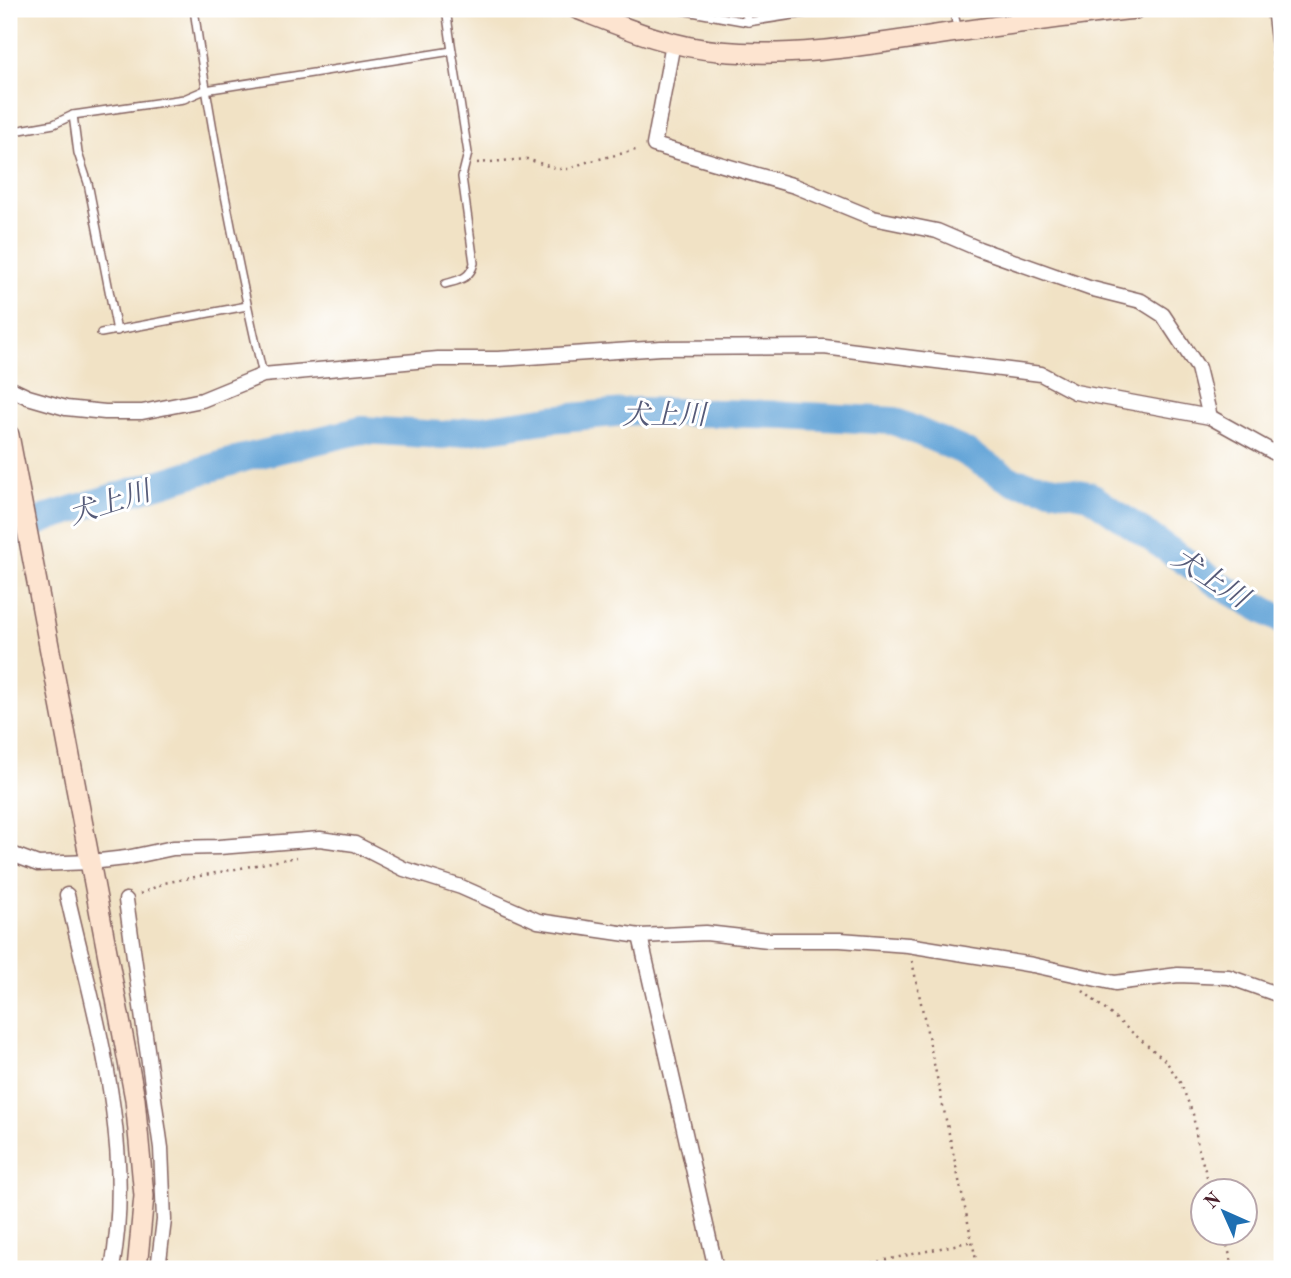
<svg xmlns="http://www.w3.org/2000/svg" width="1291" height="1278" viewBox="0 0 1291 1278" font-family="'Old Standard TT','Noto Serif JP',serif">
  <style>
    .pier { fill: #f1e2c5 }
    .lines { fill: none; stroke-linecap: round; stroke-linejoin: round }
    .river { stroke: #65a5d8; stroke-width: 28 }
    .lane-casing { stroke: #846361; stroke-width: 10 }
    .street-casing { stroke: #846361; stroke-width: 17 }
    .secondary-casing { stroke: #846361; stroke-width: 22 }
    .path { stroke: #846361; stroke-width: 2.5; stroke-dasharray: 2 5; stroke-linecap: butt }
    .lane { stroke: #fff; stroke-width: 7 }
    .street { stroke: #fff; stroke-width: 14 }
    .secondary { stroke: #fde4d0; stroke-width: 19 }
    .labels { text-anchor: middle; stroke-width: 6; stroke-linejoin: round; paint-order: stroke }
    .water-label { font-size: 28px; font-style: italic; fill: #565b79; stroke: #fff }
  </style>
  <rect width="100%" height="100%" fill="#fff"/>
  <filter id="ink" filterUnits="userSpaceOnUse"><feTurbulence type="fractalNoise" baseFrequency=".0143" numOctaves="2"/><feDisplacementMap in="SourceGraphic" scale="14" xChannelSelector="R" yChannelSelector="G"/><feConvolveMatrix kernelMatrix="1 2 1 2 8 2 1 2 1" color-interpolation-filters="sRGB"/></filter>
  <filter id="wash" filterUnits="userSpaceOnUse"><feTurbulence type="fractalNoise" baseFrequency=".00686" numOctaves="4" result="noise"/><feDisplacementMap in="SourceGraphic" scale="28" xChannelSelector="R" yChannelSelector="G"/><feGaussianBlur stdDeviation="1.57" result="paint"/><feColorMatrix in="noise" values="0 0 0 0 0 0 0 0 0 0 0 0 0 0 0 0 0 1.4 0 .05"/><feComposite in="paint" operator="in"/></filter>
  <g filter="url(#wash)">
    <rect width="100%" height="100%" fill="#f1e2c5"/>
    <polygon class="pier" points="15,510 24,553 17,556 9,513"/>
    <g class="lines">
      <polyline class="river" points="9,534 52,516 244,458 362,430 443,435 551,419 636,411 788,415 894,421 963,451 1012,481 1089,495 1221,586 1282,620"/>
    </g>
  </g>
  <g filter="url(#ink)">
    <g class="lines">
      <g class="lane-casing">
        <g id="lane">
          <path d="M194 9C211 132 235 253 263 375"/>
          <polyline points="446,9 452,51"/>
          <polyline points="675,9 748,22 832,9"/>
          <polyline points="745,9 748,22"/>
          <polyline points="953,9 958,31"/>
          <polyline points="73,115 78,153 88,183 117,331"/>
          <path d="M9 132 54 124 73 115 184 99 205 90 452 51 468 153 462 177 474 263C470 279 459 280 445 284"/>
          <polyline points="101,333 247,306"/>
        </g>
      </g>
      <g class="street-casing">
        <g id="street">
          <polyline points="1274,9 1282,70"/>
          <polyline points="673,43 654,145 795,186 873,218 937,231 979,249 1089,288 1141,301 1163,315 1198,368 1210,417"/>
          <polyline points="9,388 28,397 66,408 105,412 142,412 202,400 263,375 438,359 498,359 661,348 824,347 1041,374 1075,392 1210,417 1282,457"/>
          <polyline points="9,853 38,864 91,862 126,858 173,848 219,847 320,839 355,844 404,869 461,887 538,921 640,936 706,933 768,940 840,940 908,945 1033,965 1115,983 1178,975 1229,977 1282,996"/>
          <path d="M67 895C95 1017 135 1143 112 1269"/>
          <polyline points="126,900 161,1148 164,1220 158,1269"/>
          <polyline points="640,936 716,1269"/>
        </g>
      </g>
      <g class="secondary-casing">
        <g id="secondary">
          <path d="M577 9C623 27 669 47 719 51 798 59 879 43 956 32 1016 23 1076 16 1135 9"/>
          <polyline points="9,435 135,1099 144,1196 137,1269"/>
        </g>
      </g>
      <g class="path">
        <polyline points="477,163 527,159 557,169 569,169 583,163 640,149"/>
        <polyline points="140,894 164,883 297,857"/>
        <polyline points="912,961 978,1269"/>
        <polyline points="1083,991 1166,1061 1181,1084 1193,1114 1198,1147 1211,1190"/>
        <polyline points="1223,1232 1234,1269"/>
        <polyline points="844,1269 973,1241"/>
      </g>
      <use href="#lane" class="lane"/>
      <use href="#street" class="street"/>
      <use href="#secondary" class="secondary"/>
    </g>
  </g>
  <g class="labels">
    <g class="water-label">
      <text x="664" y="424">犬上川</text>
      <text transform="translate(109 502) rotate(-18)" y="10">犬上川</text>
      <text transform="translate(1211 577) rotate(33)" y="10">犬上川</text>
    </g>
  </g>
  <rect width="1291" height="1278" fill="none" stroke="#fff" stroke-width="35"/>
  <g transform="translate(1224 1212) rotate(315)"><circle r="33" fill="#ffffff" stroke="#b7a5aa" stroke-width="2"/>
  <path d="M0-5L12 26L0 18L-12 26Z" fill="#1f6fb2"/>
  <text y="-10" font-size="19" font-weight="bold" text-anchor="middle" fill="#4a1f2b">N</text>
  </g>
</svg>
